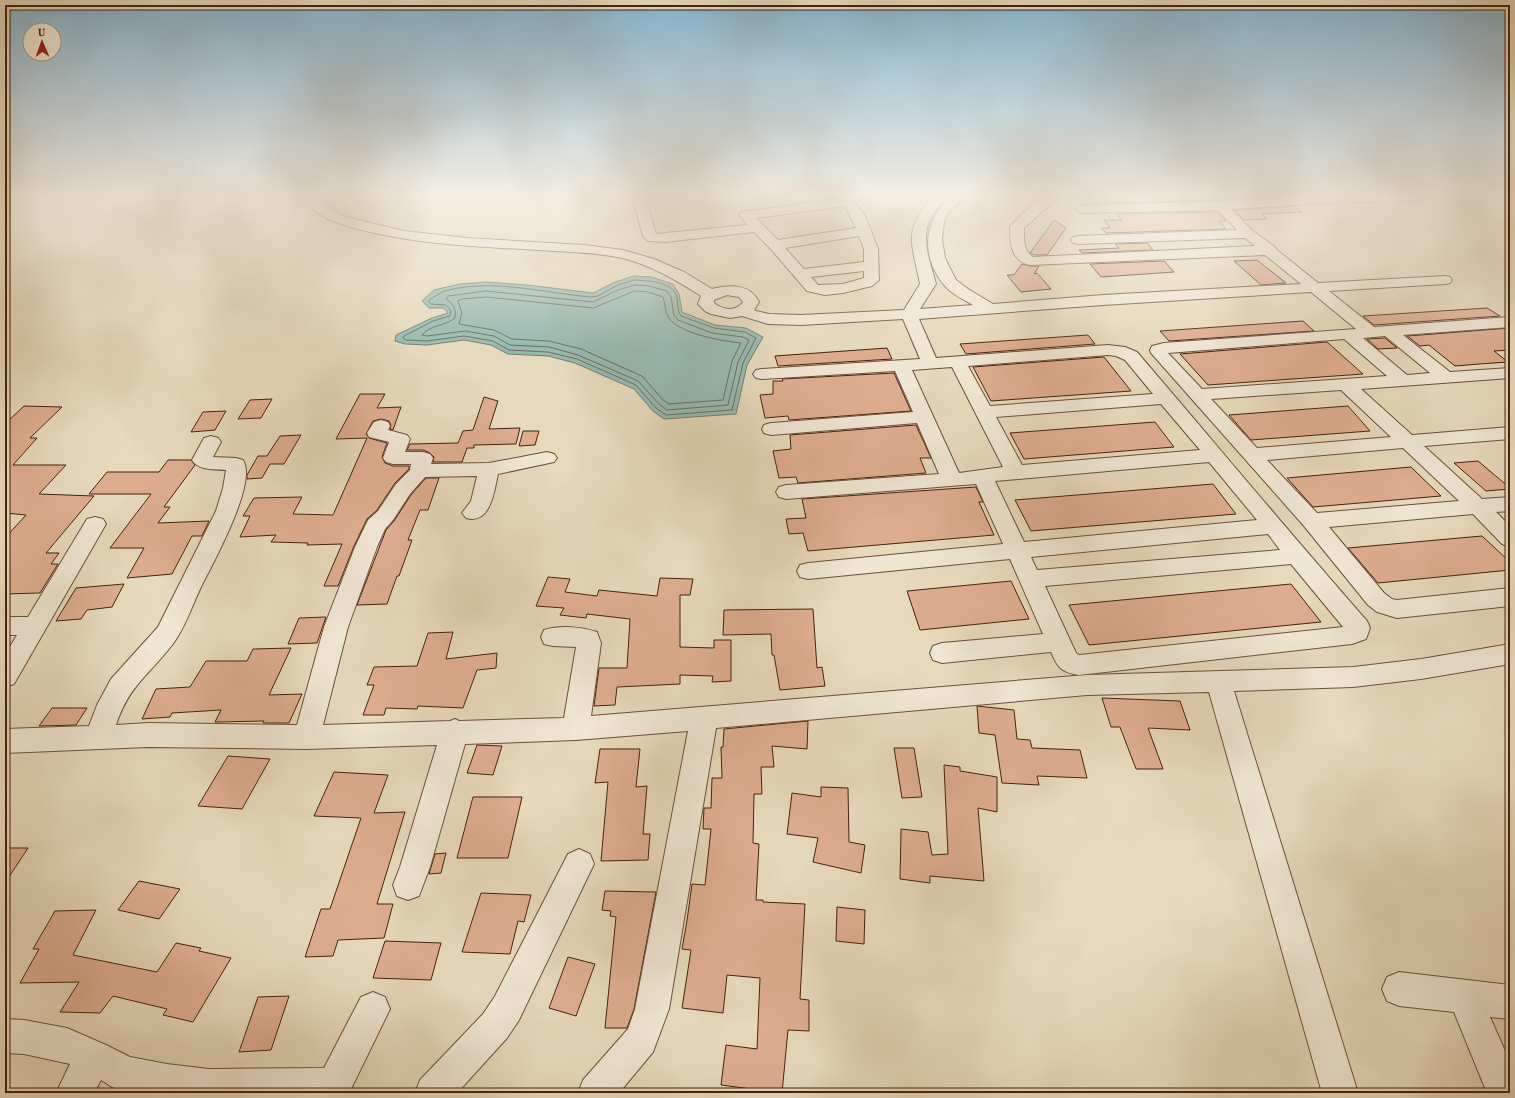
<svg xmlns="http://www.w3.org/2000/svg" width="1515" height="1098" viewBox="0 0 1515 1098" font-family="Vollkorn,serif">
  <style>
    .water { fill: #96baaf; stroke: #757e6f }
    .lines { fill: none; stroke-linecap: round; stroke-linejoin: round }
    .shore { stroke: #6c6e5f; stroke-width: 1 }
    .building { fill: #dead90; stroke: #43230f }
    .minor-casing { stroke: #6c503a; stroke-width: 2 }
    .minor { fill: #efe6d3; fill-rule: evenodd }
  </style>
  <rect width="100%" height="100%" fill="#e6d9bc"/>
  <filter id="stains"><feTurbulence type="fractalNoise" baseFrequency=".005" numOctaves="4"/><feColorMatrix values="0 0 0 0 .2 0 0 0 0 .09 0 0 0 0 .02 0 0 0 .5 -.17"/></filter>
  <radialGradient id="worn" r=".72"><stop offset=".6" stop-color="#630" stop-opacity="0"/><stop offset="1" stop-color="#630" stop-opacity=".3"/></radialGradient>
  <polygon class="water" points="634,276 651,277 673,284 679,294 682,312 715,325 746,328 763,337 747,365 736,414 664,419 653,411 634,389 575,363 548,356 508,354 491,345 464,340 427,345 405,344 395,341 396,335 432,318 448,313 444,308 429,308 422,301 434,290 460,284 486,282 527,285 593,293 615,282"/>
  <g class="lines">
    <g class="shore">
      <path d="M634 280C647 281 671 281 676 295 679 302 676 309 681 316L714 328 745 332 756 338 743 363 732 410 666 415 656 408 636 385 577 359 548 352 509 350 493 341 464 336 427 341 406 340 403 338 404 336 433 321 450 316 451 311 446 305 431 304 429 302V300C434 297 439 293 445 291 492 278 544 293 591 297L598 296 618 285Z"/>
      <path d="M635 285 649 286 667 291 671 297 674 315 678 320 712 333 743 337 749 340 738 362 728 405 667 410 659 404 638 381 578 355 549 347 510 345 494 336 465 331 427 336 422 335C430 325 445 326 455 318 456 309 454 304 446 299L448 296 486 291 593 302 618 290Z"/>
      <path d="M635 291 648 292 663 297C665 303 665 313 669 318 680 334 722 341 741 343L732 361 723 400 669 404 663 400 642 376 581 349 549 341 512 339 494 330 459 324 462 313 458 301 462 299 486 297 593 308Z"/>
    </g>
  </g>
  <g class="building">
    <polygon points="1100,195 1281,195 1282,196 1221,200 1107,203"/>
    <polygon points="1295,206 1302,212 1262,214 1267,219 1244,220 1234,210"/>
    <polygon points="1217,212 1226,221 1219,221 1226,229 1106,233 1101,228 1110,228 1104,220 1122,220 1117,214"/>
    <polygon points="1054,220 1066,228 1047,255 1034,255 1030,253"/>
    <polygon points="1147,243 1153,250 1082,253 1079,250 1119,248 1115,244"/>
    <polygon points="1257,260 1286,283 1261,285 1234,261"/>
    <polygon points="1164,261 1174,272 1101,277 1090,264"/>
    <polygon points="1022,264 1030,266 1039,266 1034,274 1037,273 1051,289 1021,292 1007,275 1014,275"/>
    <polygon points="1487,308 1500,316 1374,325 1363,316"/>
    <polygon points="1303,321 1314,331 1169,341 1160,331"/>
    <polygon points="1510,328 1510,350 1494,351 1508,362 1479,364 1455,366 1429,345 1420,346 1407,336"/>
    <polygon points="1088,335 1095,344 966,354 960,344"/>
    <polygon points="1385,338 1397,348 1378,349 1367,339"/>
    <polygon points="1327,342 1363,374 1208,385 1180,354"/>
    <polygon points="887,348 892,359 778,366 775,356"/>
    <polygon points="1104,357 1131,391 991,401 973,367"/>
    <polygon points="894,373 911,411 789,420 788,416 765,418 760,395 773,394 773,381 783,381 782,379"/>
    <polygon points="360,394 385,394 377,408 401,407 393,430 390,429 391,425 389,421 381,419 373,421 366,434 369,438 387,443 382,457 385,463 393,466 409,466 409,469 395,483 377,510 367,519 354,546 338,586 324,586 342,544 307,545 308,543 271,542 276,535 240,537 250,516 243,516 254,498 302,497 293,514 333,515 367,438 336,439"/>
    <polygon points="484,397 498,401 489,429 520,428 516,444 474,445 474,448 467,448 462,462 433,462 434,457 430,453 423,450 407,450 410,444 458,443 463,431 473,430"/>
    <polygon points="272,399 261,418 238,419 250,400"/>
    <polygon points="24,406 62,407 30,438 37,438 13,465 66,465 39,494 94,496 46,553 59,553 51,564 58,564 40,593 5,594 5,538 26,515 5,513 5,424"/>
    <polygon points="1348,406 1370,431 1251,440 1229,415"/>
    <polygon points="226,411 215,430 191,432 203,412"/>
    <polygon points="1155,422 1174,447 1024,459 1010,433"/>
    <polygon points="916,425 931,458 920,458 926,473 798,483 796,477 779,478 773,451 791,449 790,435"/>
    <polygon points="523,431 539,431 535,445 519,446"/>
    <polygon points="301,435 284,464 270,464 262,478 247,479 247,475 258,456 267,456 280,436"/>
    <polygon points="168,460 191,460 195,465 164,507 170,507 158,523 209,521 202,536 192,536 172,574 127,578 144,548 110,548 151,494 89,494 107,472 159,472"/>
    <polygon points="1478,461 1510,488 1510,489 1486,491 1454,463"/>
    <polygon points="1411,467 1441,496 1313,507 1287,478"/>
    <polygon points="426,478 439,478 428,510 420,510 408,540 412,540 399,576 397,576 387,604 357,605 386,530 394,521 411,495"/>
    <polygon points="1213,484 1236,514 1031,531 1015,500"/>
    <polygon points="976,487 983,502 979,502 994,535 808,551 803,533 789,534 786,519 806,518 802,499"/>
    <polygon points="1482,536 1510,562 1510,570 1378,583 1348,548"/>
    <polygon points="548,577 570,579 565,592 597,596 599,590 657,596 660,578 693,579 690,595 680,595 680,647 714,648 714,640 731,640 731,681 712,682 713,676 680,675 680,684 617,687 615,705 594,706 599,668 627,668 630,619 587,614 586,618 560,615 564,608 536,606"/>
    <polygon points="1011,581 1029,619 920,630 907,591"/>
    <polygon points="124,584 112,607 87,610 81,619 56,621 76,588"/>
    <polygon points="1291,584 1321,622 1089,645 1069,605"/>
    <polygon points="813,609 817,668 822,667 825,686 780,690 774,655 772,655 771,634 723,635 724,610"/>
    <polygon points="326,617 317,643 288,644 299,618"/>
    <polygon points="453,632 446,659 497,653 496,668 477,670 463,708 418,706 417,709 386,708 384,715 363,715 374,685 367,685 374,667 417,666 428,633"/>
    <polygon points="291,648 269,695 302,694 289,723 263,723 264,721 215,722 221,710 172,713 170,717 142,719 156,689 190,687 206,661 247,661 253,649"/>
    <polygon points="1102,698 1180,701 1190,730 1148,728 1163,769 1136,769 1120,727 1111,727"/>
    <polygon points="977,706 1014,710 1017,739 1030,740 1032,748 1080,750 1087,778 1037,776 1039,785 1002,783 995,735 979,733"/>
    <polygon points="52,708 87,708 76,725 39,726"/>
    <polygon points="808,721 807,749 772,746 774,767 761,767 762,794 754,794 753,843 759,844 756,900 763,900 763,902 805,904 800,999 809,1000 809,1031 788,1030 782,1093 721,1085 726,1045 757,1049 760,978 727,975 723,1013 682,1008 691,950 682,949 687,921 692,884 705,885 711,829 703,829 704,808 711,808 712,778 722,778 721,747 723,747 724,729"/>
    <polygon points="477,745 502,746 493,775 467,773"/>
    <polygon points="894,748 914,748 922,797 902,798"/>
    <polygon points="600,749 640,749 636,787 647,786 643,834 650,834 648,860 601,861 608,782 595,783"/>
    <polygon points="228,756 270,759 242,809 198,806"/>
    <polygon points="944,765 960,767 960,771 997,777 997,812 978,808 984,881 930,876 930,883 900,879 901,829 928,832 932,855 948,854"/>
    <polygon points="334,772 388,775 374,813 405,812 377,904 393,904 384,938 338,940 333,956 305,957 321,909 330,909 361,818 314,816"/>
    <polygon points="821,787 848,788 849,842 865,845 861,873 813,862 818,838 787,834 792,793 821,797"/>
    <polygon points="473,797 522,797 508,858 457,858"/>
    <polygon points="5,848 28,848 5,883"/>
    <polygon points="446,853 441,873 429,874 435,854"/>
    <polygon points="139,881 180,889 159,919 118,910"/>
    <polygon points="605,891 656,892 634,1009 627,1028 605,1028 616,917 610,916 611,911 602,910"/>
    <polygon points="481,893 531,895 524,922 518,921 510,954 462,952"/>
    <polygon points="837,907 865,910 864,944 836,941"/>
    <polygon points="96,910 73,955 157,972 176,943 201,948 199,951 231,958 193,1022 163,1015 167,1009 113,996 100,1013 60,1012 79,982 20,983 39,949 33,949 55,911"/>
    <polygon points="385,941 441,943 431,980 373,978"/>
    <polygon points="568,957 595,964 576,1016 549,1008"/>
    <polygon points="289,996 271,1050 239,1052 258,997"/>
  </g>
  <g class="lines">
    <g class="minor-casing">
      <g id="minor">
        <path d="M299 195H312L317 200 346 217 404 231 467 238 584 245 623 250 654 259 684 272 712 289C729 285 750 283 759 302L754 310 756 311 769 314 801 315 904 310 920 284C912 243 902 230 934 195H948C943 202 937 208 932 215 919 237 930 261 936 284L920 309 973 305C964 300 952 294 945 286 920 257 923 219 952 195H966L950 211 944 221 942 239 945 258 956 280 968 289 993 304 1103 295 1301 284 1265 255 1030 265C1011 261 1010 244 1010 227L1022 214 1046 195H1061L1024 228C1024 239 1023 250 1033 257L1255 246 1245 238 1078 244 1073 243 1071 240 1073 237 1078 236 1237 230 1218 210 1084 213 1079 212 1077 209 1079 206 1084 205 1221 202 1326 195H1452L1451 198 1446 199 1307 204 1231 209 1253 231 1275 247 1277 250 1318 283 1445 276 1450 277 1452 280 1450 283 1445 284 1329 291 1374 327 1510 317V327L1403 335 1450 372 1510 368V378L1361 389 1412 435 1510 427V439L1424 446 1482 499 1510 497V511L1496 512 1510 526V547L1502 544 1473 514 1329 527 1384 593 1392 599 1397 600 1510 588V606L1397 618 1377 612 1368 605 1304 526 1151 353 1150 350 1152 346 1164 343 1356 329 1311 292 1103 305 919 319 936 358 1108 345 1125 347 1137 352C1214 442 1289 532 1367 621L1370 628 1366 639 1352 644 1079 675C1061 672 1058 668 1051 652L942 663 933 660 930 653 933 646 942 643 1043 634 1010 559 808 579 800 577 797 571 800 565 808 563 1003 544 976 484 786 499 779 497 776 492 779 487 786 485 939 474 917 423 771 435 764 433 762 429 764 425 771 423 913 412 895 371 762 379 756 378 753 374 756 370 762 369 920 359 903 319 801 325 768 324 742 316 730 318 711 314 705 311 698 304 701 296C676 280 651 265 622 258 595 252 565 252 538 250 485 247 431 245 379 234 351 228 316 220 299 195ZM727 295 739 297 743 302C736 312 723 310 714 303V300ZM1385 336 1430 373 1407 375 1363 338ZM1344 339 1387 376 1202 389 1168 353ZM1108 355 1116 356 1125 360 1153 394 990 406 968 366ZM952 367 1003 467 959 473 912 370ZM1341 390 1391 437 1257 448 1211 399ZM1161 404 1200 450 1022 465 996 417ZM1403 448 1459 501 1317 513 1267 460ZM1209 462 1257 520 1024 542 995 481ZM1268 534 1280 550 1037 570 1031 557ZM1291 564 1343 627 1079 655 1076 653 1045 586Z"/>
        <path d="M632 195H674L673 198 647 203 656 234 747 225 739 215 741 212 839 199 836 195H865L856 203 866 218 878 249 879 280 872 286 843 293 825 295 807 291 770 248 754 232 665 242 648 241 643 236ZM845 206 856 228 778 240 756 218ZM859 236 864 249V262L804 269 785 248ZM864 271V278L843 284 818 285 811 277Z"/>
        <path d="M381 420 388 422 390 426 388 430 407 435 410 439 405 452H423L430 454 433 458 431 464 489 463 547 452 554 454 557 458 554 462 498 474C494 491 491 525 466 518L462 513 471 501 477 476 425 477 410 494 393 520 385 529 377 547 348 627 323 725 450 721 455 719 459 721 564 718 576 647 553 646 544 644 541 637 544 630C560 625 581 627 597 632L601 643 591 716 1087 675 1353 667 1421 659 1510 644V664L1421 679 1353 687 1234 691 1358 1093H1322L1209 692 1087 695 716 728 669 1009 653 1052 619 1093H578L583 1080 628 1029 635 1009 688 731 576 740 465 744 430 867 419 896 408 900 397 896 393 885 400 867 437 745 307 749 148 747 5 753V729L89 726 97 705 111 679 158 627 216 511 223 488 226 470C214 469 199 471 192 460L204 438 211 436 218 438 221 442 213 457 236 458 243 460C258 482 213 563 201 587 193 604 186 625 175 641 152 673 129 684 116 725L148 723 297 725 324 627 355 547 368 520 378 511 396 484 410 470 411 464H393L386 462 383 458 389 442 369 437 367 433 374 422Z"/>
        <polygon points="95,517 103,519 106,524 14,684 5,687 5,655 17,635 5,635 5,617 28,617 87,519"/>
        <polygon points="579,849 590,854 594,864 519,1020 507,1038 457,1093 415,1093 420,1080 483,1014 495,996 568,854"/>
        <polygon points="1399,972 1510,985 1510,1019 1490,1017 1510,1062 1510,1093 1487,1093 1454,1012 1399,1006 1387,1001 1382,989 1387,977"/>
        <polygon points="373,992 385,997 390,1009 352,1087 354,1093 131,1093 112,1087 101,1080 94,1093 56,1093 70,1064 24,1054 5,1053 5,1019 24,1020 67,1028 106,1045 130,1057 167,1064 209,1069 324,1068 361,997"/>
      </g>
    </g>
    <use href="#minor" class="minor"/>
  </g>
  <linearGradient id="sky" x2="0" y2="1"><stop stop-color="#87b6d1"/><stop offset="0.56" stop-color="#f4eee1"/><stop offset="1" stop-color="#f4eee1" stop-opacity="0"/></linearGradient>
  <rect width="1515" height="349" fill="url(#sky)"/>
  <rect width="1515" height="1098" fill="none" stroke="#e6d9bc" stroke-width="20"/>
  <rect x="6" y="6" width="1503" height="1086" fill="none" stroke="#43230f" stroke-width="2"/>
  <rect x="10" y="10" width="1495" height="1078" fill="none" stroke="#43230f"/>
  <g transform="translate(42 42) rotate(358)"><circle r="19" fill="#efe6d3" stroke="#aa9885"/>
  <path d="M0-3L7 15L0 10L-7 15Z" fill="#8f2418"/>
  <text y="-6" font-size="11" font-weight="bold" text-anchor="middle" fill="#43230f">U</text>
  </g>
  <rect width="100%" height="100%" filter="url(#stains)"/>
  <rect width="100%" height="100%" fill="url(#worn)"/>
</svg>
